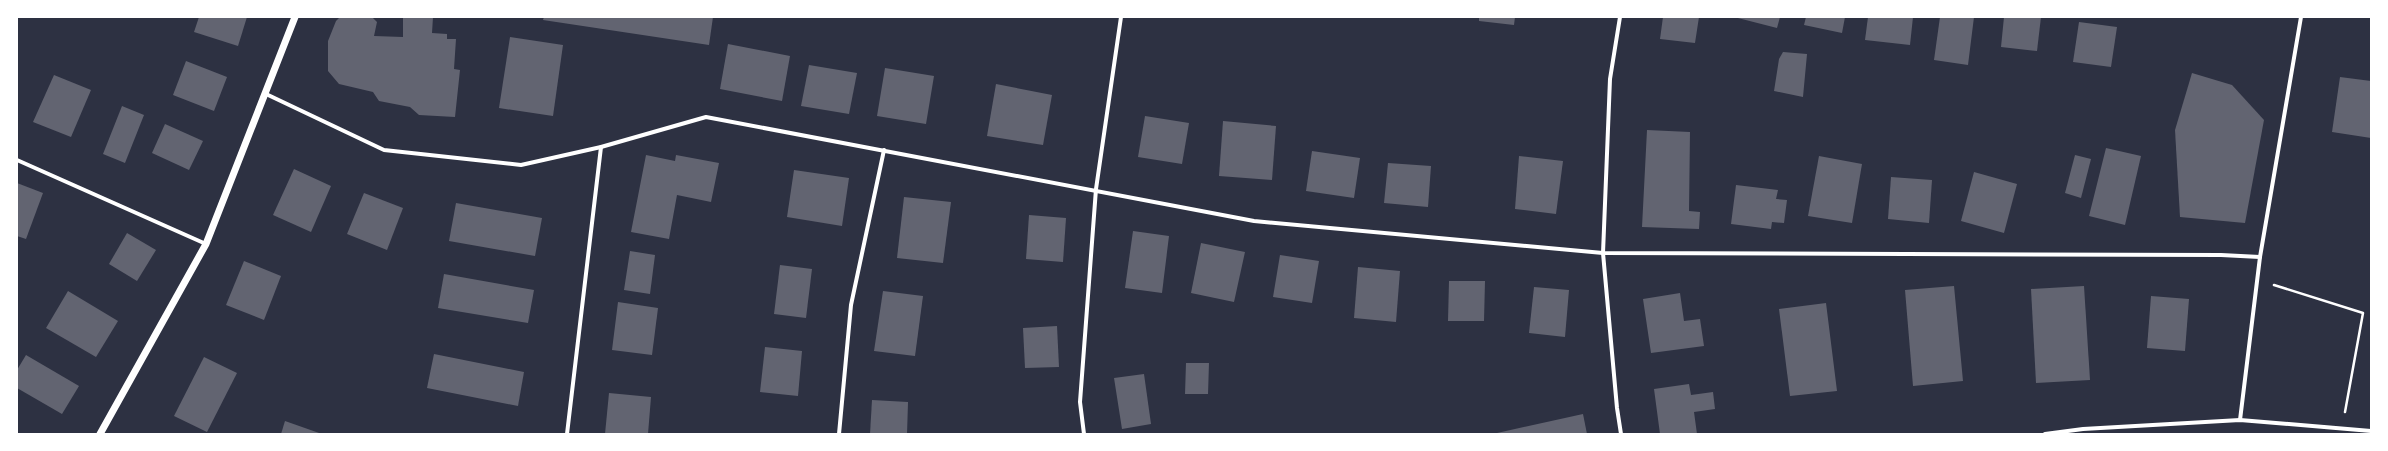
<svg xmlns="http://www.w3.org/2000/svg" width="2388" height="451" viewBox="0 0 2388 451" font-family="Arial,sans-serif">
  <style>
    .building { fill: #626471 }
    .lines { fill: none; stroke-linecap: round; stroke-linejoin: round }
    .path { stroke: #fff; stroke-width: 2.5 }
    .minor { stroke: #fff; stroke-width: 4 }
    .tertiary { stroke: #fff; stroke-width: 7 }
  </style>
  <rect width="100%" height="100%" fill="#2d3142"/>
  <g class="building">
    <polygon points="199,17 247,17 238,46 194,32"/>
    <polygon points="340,17 372,17 377,22 374,36 403,37 403,17 433,17 432,33 447,34 447,39 456,39 454,69 460,70 455,117 419,115 410,107 379,101 373,92 339,84 328,71 328,41 336,21"/>
    <polygon points="544,17 713,17 709,45 543,20"/>
    <polygon points="1479,17 1515,17 1514,25 1479,21"/>
    <polygon points="1663,17 1699,17 1695,43 1660,39"/>
    <polygon points="1734,17 1780,17 1777,28"/>
    <polygon points="1806,17 1845,17 1842,33 1804,25"/>
    <polygon points="1868,17 1913,17 1910,45 1865,40"/>
    <polygon points="1940,17 1974,17 1968,65 1934,60"/>
    <polygon points="2004,17 2041,17 2037,51 2001,47"/>
    <polygon points="2079,22 2117,27 2111,67 2073,62"/>
    <polygon points="510,37 563,45 553,116 499,108"/>
    <polygon points="728,44 790,56 782,101 720,89"/>
    <polygon points="1783,52 1807,54 1803,97 1774,91 1779,59"/>
    <polygon points="186,61 227,77 214,111 173,95"/>
    <polygon points="809,65 857,73 849,114 801,106"/>
    <polygon points="885,68 934,76 926,124 877,116"/>
    <polygon points="2192,73 2232,85 2264,120 2245,223 2180,217 2175,130"/>
    <polygon points="54,75 91,90 71,137 33,122"/>
    <polygon points="2340,77 2371,81 2371,138 2332,132"/>
    <polygon points="996,84 1052,95 1043,145 987,136"/>
    <polygon points="122,106 144,115 125,163 103,154"/>
    <polygon points="1145,116 1189,123 1182,164 1138,157"/>
    <polygon points="1223,121 1276,126 1272,180 1219,176"/>
    <polygon points="165,124 203,141 189,170 152,153"/>
    <polygon points="1647,130 1690,132 1689,211 1700,212 1699,229 1642,227"/>
    <polygon points="2106,148 2141,156 2125,225 2089,216"/>
    <polygon points="1312,151 1360,158 1354,198 1306,191"/>
    <polygon points="646,155 675,161 676,155 719,163 711,202 677,195 669,239 631,232"/>
    <polygon points="2075,155 2091,159 2081,198 2065,193"/>
    <polygon points="1519,156 1563,161 1556,214 1515,209"/>
    <polygon points="1819,156 1862,164 1852,223 1808,216"/>
    <polygon points="1388,163 1431,166 1428,207 1384,203"/>
    <polygon points="294,169 331,186 311,232 273,215"/>
    <polygon points="794,170 849,178 842,226 787,217"/>
    <polygon points="1974,172 2017,184 2004,233 1961,221"/>
    <polygon points="1891,177 1932,180 1929,223 1888,219"/>
    <polygon points="17,183 43,193 26,239 17,236"/>
    <polygon points="1736,185 1778,190 1776,199 1787,200 1784,223 1772,222 1771,229 1731,224"/>
    <polygon points="364,193 403,208 387,250 347,234"/>
    <polygon points="904,197 951,202 943,263 897,258"/>
    <polygon points="456,203 542,218 535,256 449,241"/>
    <polygon points="1029,215 1066,218 1063,262 1026,259"/>
    <polygon points="1133,231 1169,236 1162,293 1125,288"/>
    <polygon points="127,233 156,250 137,281 109,264"/>
    <polygon points="1201,243 1245,252 1234,302 1191,293"/>
    <polygon points="630,251 655,255 650,294 624,290"/>
    <polygon points="1280,255 1319,261 1312,303 1273,297"/>
    <polygon points="244,261 281,276 264,320 226,305"/>
    <polygon points="780,265 812,269 806,318 774,314"/>
    <polygon points="1358,267 1400,271 1396,322 1354,318"/>
    <polygon points="444,274 534,290 528,323 438,308"/>
    <polygon points="1449,281 1485,281 1484,321 1448,321"/>
    <polygon points="1954,286 1963,381 1913,386 1905,290"/>
    <polygon points="2084,286 2090,380 2036,383 2031,289"/>
    <polygon points="1534,287 1569,290 1565,337 1529,333"/>
    <polygon points="68,291 118,321 96,357 46,328"/>
    <polygon points="883,291 923,296 915,356 874,351"/>
    <polygon points="1680,293 1684,321 1700,319 1704,346 1651,353 1643,299"/>
    <polygon points="2151,296 2189,299 2185,351 2147,348"/>
    <polygon points="618,302 658,308 652,355 612,350"/>
    <polygon points="1826,303 1837,391 1790,396 1779,309"/>
    <polygon points="1057,326 1059,367 1025,368 1023,328"/>
    <polygon points="765,347 802,351 798,396 760,392"/>
    <polygon points="434,354 524,372 518,406 427,388"/>
    <polygon points="26,355 79,386 62,414 17,388 17,370"/>
    <polygon points="204,357 237,373 207,432 174,416"/>
    <polygon points="1186,363 1209,363 1208,394 1185,394"/>
    <polygon points="1144,374 1151,424 1122,429 1114,378"/>
    <polygon points="1689,384 1691,395 1713,392 1715,409 1694,412 1697,434 1660,434 1654,389"/>
    <polygon points="609,393 651,397 648,434 605,434"/>
    <polygon points="872,400 908,402 907,434 870,434"/>
    <polygon points="1583,414 1587,434 1497,434 1497,433"/>
    <polygon points="285,421 322,434 281,434"/>
  </g>
  <g class="lines">
    <polyline class="path" points="2274,285 2363,313 2345,412"/>
    <g class="minor">
      <polyline points="1620,17 1610,79 1603,253 1617,408 1621,434"/>
      <polyline points="266,94 384,150 521,165 601,147 706,117 1254,221 1603,253 2221,255 2260,257"/>
      <polyline points="17,160 206,244"/>
      <polyline points="2240,420 2260,257 2301,17"/>
      <polyline points="567,434 601,147"/>
      <polyline points="839,434 851,305 884,150"/>
      <polyline points="1084,434 1080,402 1096,189 1121,17"/>
      <polyline points="2045,434 2083,429 2240,420 2371,431"/>
    </g>
    <polyline class="tertiary" points="100,434 206,244 295,17"/>
  </g>
  <rect width="2388" height="451" fill="none" stroke="#ffffff" stroke-width="36"/>
</svg>
